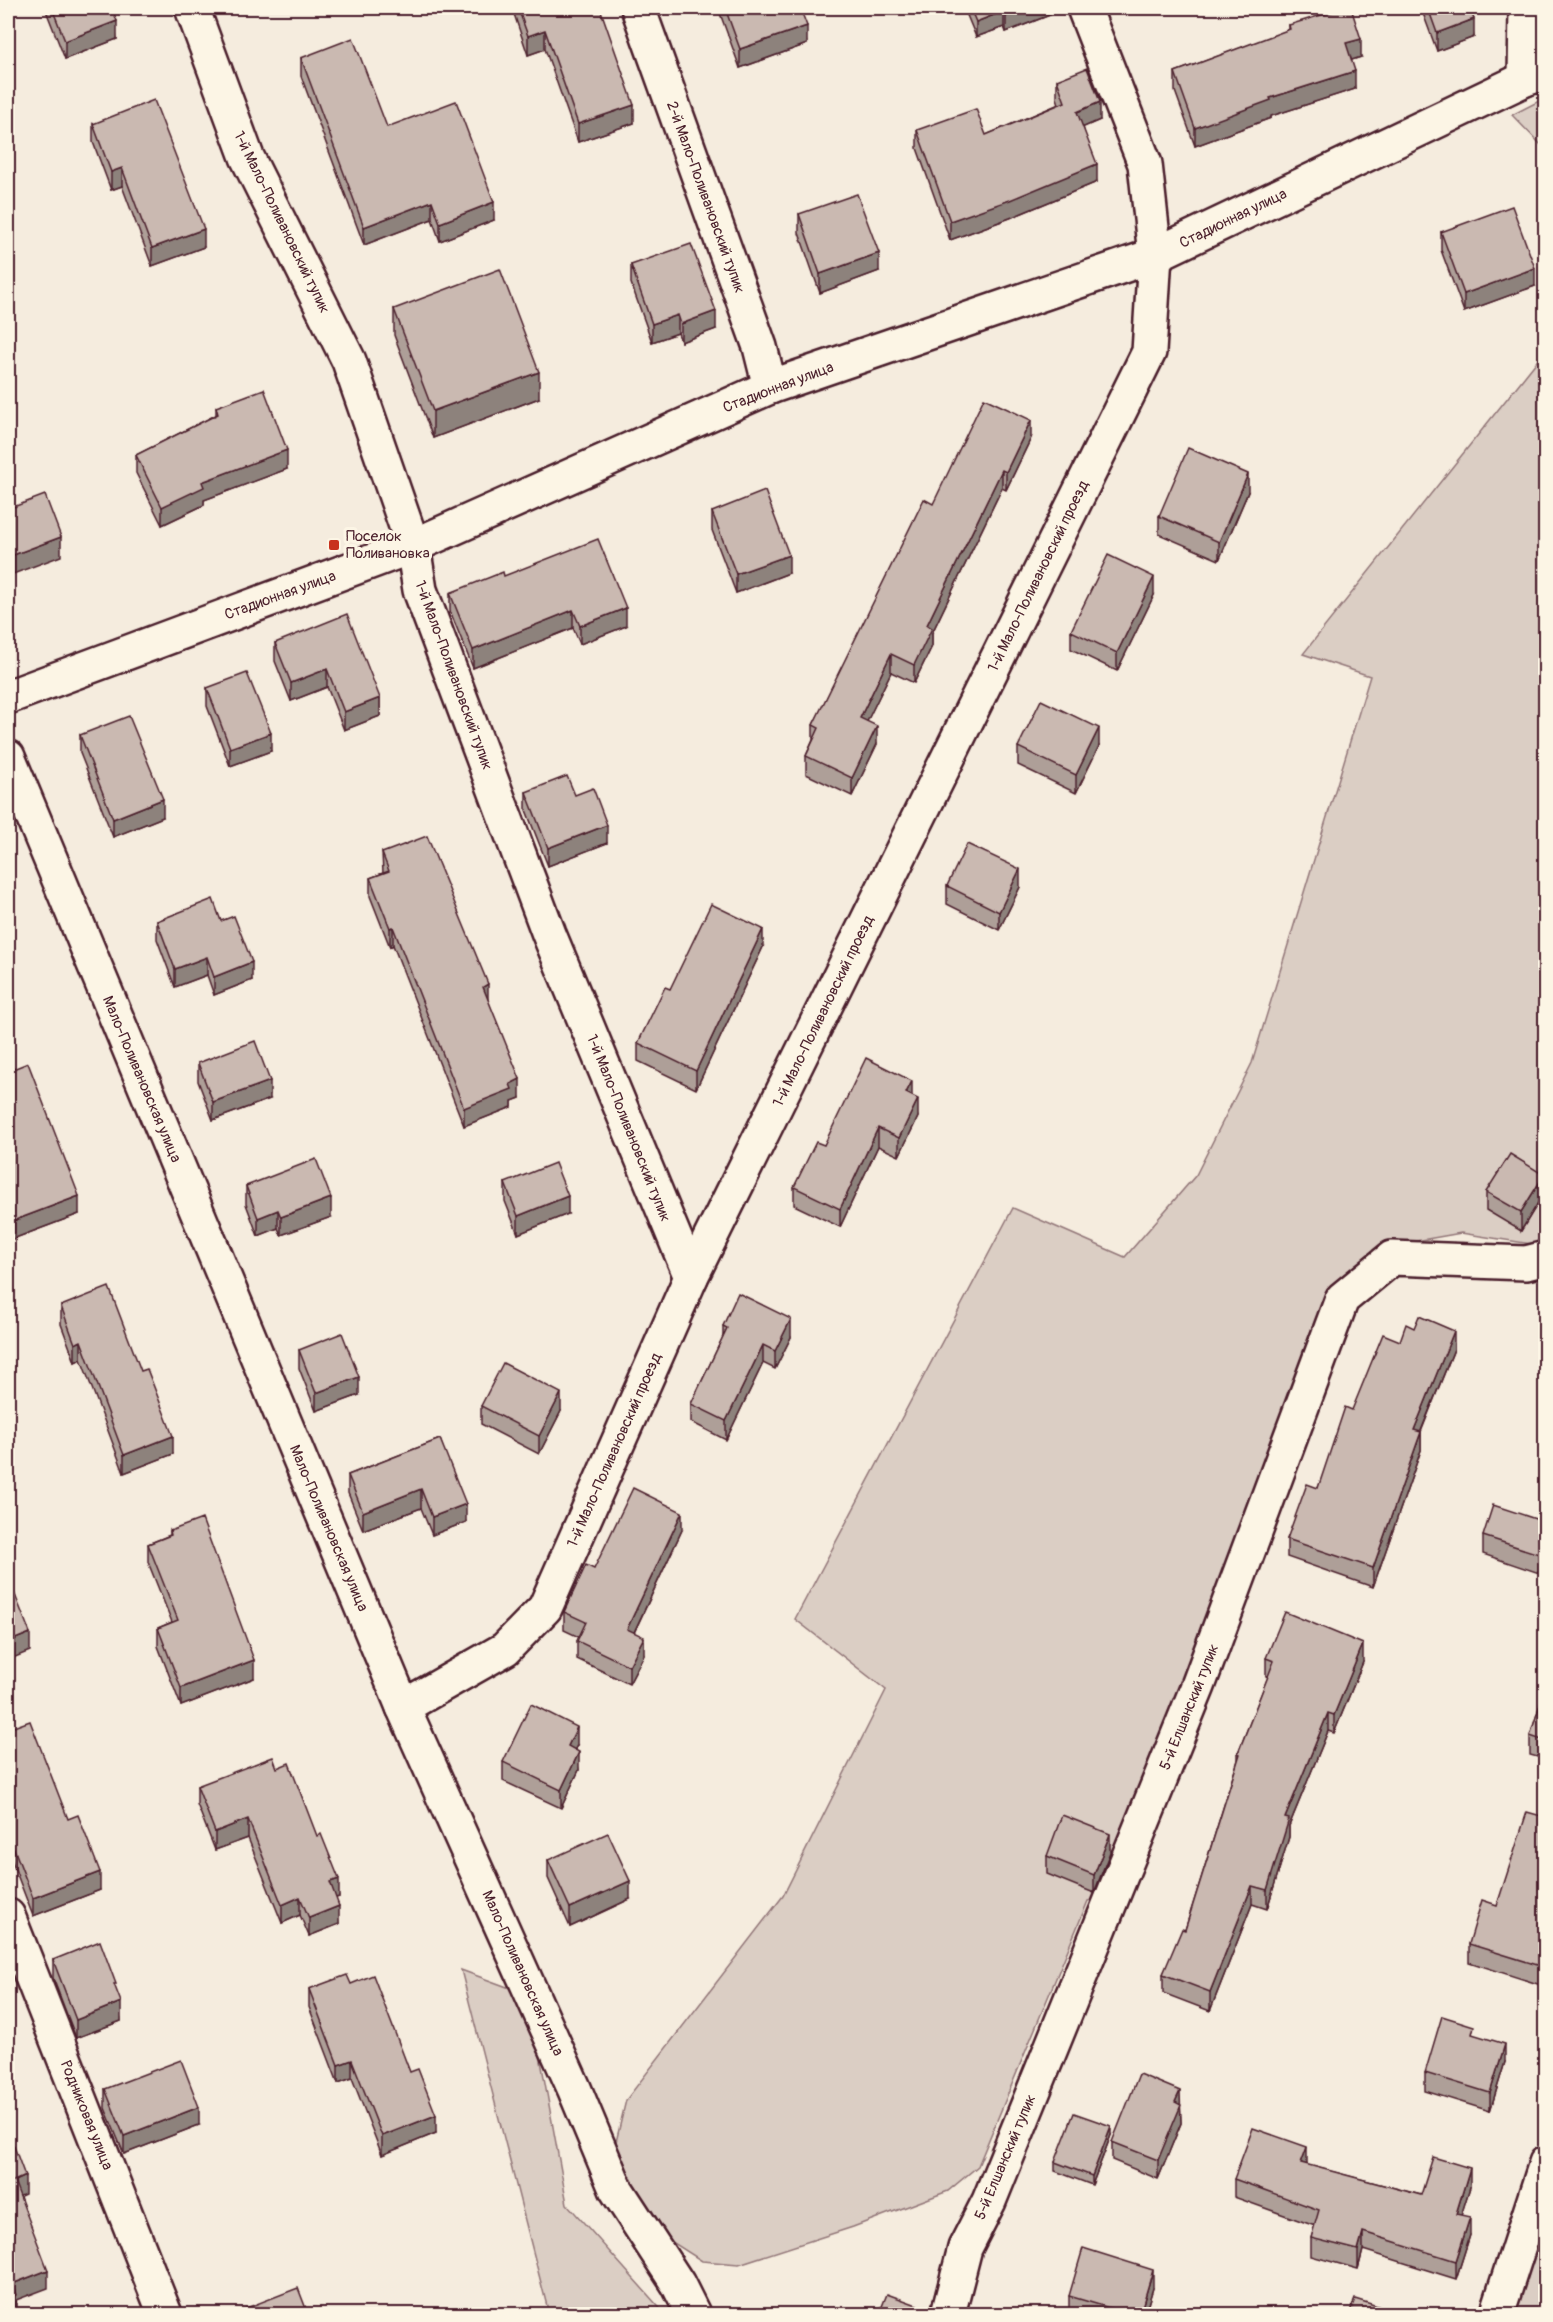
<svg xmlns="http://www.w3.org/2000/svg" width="1553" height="2322" viewBox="0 0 1553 2322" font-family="Pangolin,sans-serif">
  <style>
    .green { fill: #dbcec4; stroke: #927678; stroke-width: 1.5 }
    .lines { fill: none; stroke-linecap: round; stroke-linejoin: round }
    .street-casing { stroke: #4a1f2b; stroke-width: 38 }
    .street { stroke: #fcf5e5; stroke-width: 33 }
    .wall { fill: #ae9f98; stroke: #4a1f2b; stroke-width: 1.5 }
    .shaded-wall { fill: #8d827c; stroke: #4a1f2b; stroke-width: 1.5 }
    .building { fill: #cab9b1; stroke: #4a1f2b; stroke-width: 1.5 }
    .poi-dot { fill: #c8321e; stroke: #fcf5e5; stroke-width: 2 }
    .labels { text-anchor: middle; stroke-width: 6; stroke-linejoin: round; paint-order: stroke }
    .street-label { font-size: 15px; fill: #4a1f2b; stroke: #fcf5e5 }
    .poi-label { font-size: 15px; fill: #4a1f2b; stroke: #fcf5e5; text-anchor: start }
  </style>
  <rect width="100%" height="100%" fill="#f5ecde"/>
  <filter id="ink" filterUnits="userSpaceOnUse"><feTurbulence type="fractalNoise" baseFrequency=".0167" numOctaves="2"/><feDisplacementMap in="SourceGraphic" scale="12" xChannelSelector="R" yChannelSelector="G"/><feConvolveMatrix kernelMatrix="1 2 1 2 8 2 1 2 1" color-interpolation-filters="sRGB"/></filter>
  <g filter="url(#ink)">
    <g class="green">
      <polygon points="1545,98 1545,149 1512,115"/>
      <polygon points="1545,351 1545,1232 1538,1245 1461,1233 1382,1247 1341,1277 1099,1898 1088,1901 978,2166 948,2191 853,2227 739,2264 702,2261 644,2224 605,2188 626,2100 783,1896 886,1690 795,1619 1013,1208 1125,1257 1196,1175 1252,1063 1370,676 1303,654"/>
      <polygon points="461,1970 529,1995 567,2204 665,2314 549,2314"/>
      <polygon points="1545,2207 1545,2314 1512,2314"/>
    </g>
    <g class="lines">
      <g class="street-casing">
        <g id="street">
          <polyline points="192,8 247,157 349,361 413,546 420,590 549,934 691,1277"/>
          <polyline points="638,8 760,347 770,387"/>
          <polyline points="1525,79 1526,8"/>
          <polyline points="8,697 413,546 770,387 1155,255 1525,79 1546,72"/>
          <polyline points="8,757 403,1707 574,2088 616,2189 678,2284 693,2314"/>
          <polyline points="403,1707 505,1649 545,1608 691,1277 1149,352 1155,255 1145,164 1084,8"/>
          <polyline points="8,1916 165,2314"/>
          <polyline points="948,2314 965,2248 989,2201 1198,1686 1342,1299 1392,1258 1526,1263 1546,1258"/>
          <polyline points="1497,2314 1546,2163"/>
        </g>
      </g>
      <use href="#street" class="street"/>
    </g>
    <g class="wall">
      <polygon points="45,8 112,8 117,39 65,59"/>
      <polygon points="512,8 600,8 634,123 578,142 545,49 528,55"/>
      <polygon points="718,8 800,8 807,44 740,68"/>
      <polygon points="964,8 1055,8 1055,13 1006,32 1004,27 976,37"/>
      <polygon points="1421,8 1469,8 1474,37 1437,51"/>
      <polygon points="1289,25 1361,57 1351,60 1355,89 1271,116 1271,118 1195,146 1175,91 1175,72 1289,30"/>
      <polygon points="301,58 387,127 494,220 440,241 432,219 364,245 301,76"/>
      <polygon points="1057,80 1100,120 1083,127 1097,182 1010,218 950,240 917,148 917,130 986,135 1059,104 1057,98"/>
      <polygon points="93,124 204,247 152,266 122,186 111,190 93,142"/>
      <polygon points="799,214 879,271 820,293 799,233"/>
      <polygon points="1441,232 1535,286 1464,312 1441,250"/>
      <polygon points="631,265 716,329 681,342 678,333 652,342 631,283"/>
      <polygon points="394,309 539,398 433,438 394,335"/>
      <polygon points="216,407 287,469 204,500 204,505 162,525 136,473 136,455 216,415"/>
      <polygon points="1031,438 1006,490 1002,488 932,633 932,646 914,683 891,672 867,721 877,744 852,796 806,774 806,756 813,740 813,725 933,504"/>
      <polygon points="1248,492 1219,560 1159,534 1159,516"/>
      <polygon points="712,512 789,573 736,593 712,530"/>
      <polygon points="504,576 626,626 580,644 573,628 473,668 450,611 450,593"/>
      <polygon points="1154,595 1117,671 1071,649 1071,631"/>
      <polygon points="275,643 380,698 380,716 344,730 327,687 291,701 275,661"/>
      <polygon points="207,688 271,751 230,766 207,706"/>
      <polygon points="80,735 163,817 113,837 80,753"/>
      <polygon points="1099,746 1076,793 1018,765 1018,747"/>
      <polygon points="526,792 575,795 607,843 548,866 526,810"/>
      <polygon points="382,853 488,1000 520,1098 512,1101 512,1107 464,1126 393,945 390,947 370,896 370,878 383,873"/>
      <polygon points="947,886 1020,887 999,930 947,904"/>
      <polygon points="157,921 221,921 252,980 214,995 207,975 175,987 157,939"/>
      <polygon points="763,947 696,1089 638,1061 638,1043 670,989"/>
      <polygon points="198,1063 270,1099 213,1120 198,1081"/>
      <polygon points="8,1071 79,1214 10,1240 8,1233"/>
      <polygon points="912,1096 918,1117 899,1156 878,1146 840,1227 794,1205 794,1187 824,1145"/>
      <polygon points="505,1183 568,1214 518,1234 505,1201"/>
      <polygon points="246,1186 331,1217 281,1235 278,1228 258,1236 246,1204"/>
      <polygon points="1486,1192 1544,1193 1521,1231 1486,1210"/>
      <polygon points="61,1306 173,1454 124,1473 81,1359 75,1362 61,1324"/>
      <polygon points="723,1326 791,1337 775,1369 763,1363 726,1440 691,1422 691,1404 723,1337"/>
      <polygon points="1400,1341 1454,1349 1421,1432 1421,1450 1373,1587 1287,1557 1287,1539 1318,1488 1352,1410"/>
      <polygon points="299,1350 359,1395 316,1411 299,1368"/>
      <polygon points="481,1406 561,1411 539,1454 481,1424"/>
      <polygon points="440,1439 466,1522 432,1535 421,1508 363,1530 348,1493 348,1475"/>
      <polygon points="1545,1522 1545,1575 1483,1554 1483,1536"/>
      <polygon points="682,1530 634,1633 644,1655 629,1684 577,1659 577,1641 579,1637 564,1630 564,1612 594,1569"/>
      <polygon points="170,1531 254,1678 181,1706 158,1646 158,1628 172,1622 148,1562 148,1544 170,1535"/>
      <polygon points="1266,1658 1363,1662 1334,1733 1328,1731 1289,1826 1289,1837 1267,1909 1252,1904 1210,2011 1163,1993 1163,1974 1185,1930 1238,1760 1238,1753 1268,1677 1266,1676"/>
      <polygon points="1545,1689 1545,1759 1530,1755 1530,1736"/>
      <polygon points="8,1729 68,1819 100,1890 33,1916 8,1851"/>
      <polygon points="577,1745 575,1749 579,1770 561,1808 503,1781 503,1762"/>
      <polygon points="277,1768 339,1897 336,1898 339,1924 309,1936 300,1915 282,1923 248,1838 215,1850 197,1804 197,1786"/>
      <polygon points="1545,1817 1544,1986 1469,1962 1469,1944 1497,1905"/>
      <polygon points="1110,1852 1094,1893 1047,1874 1047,1856"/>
      <polygon points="548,1860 630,1899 570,1927 548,1878"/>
      <polygon points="53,1960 116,1991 121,2021 76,2038 53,1978"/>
      <polygon points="351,1984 410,2072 436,2133 382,2155 352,2078 338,2083 309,2007 309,1989"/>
      <polygon points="1505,2062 1490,2111 1425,2091 1425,2073"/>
      <polygon points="105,2089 199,2125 124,2154 105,2108"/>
      <polygon points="1180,2104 1181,2123 1158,2179 1112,2160 1112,2142"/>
      <polygon points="1111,2135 1092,2185 1055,2171 1055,2162"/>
      <polygon points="1307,2165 1421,2195 1470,2187 1461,2215 1470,2235 1456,2279 1363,2250 1358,2269 1311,2256 1311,2238 1315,2226 1234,2197 1234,2179"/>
      <polygon points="1153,2288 1145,2314 1069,2314 1069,2296"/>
    </g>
    <g class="shaded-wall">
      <polygon points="1029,8 1055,8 1055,13 1006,32 1006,16"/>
      <polygon points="1004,11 1004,27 976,37 976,22"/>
      <polygon points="1474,19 1474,37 1437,51 1437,33"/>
      <polygon points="117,21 117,39 65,59 65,41"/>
      <polygon points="807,26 807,44 740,68 740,49"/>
      <polygon points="545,30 545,49 528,55 528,36"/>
      <polygon points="1361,39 1361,57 1346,62 1346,43"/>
      <polygon points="1355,71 1355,89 1271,116 1271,118 1195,146 1195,128 1270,98"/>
      <polygon points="1100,102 1100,120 1077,130 1077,112"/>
      <polygon points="634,105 634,123 578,142 578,124"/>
      <polygon points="1097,164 1097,182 1010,218 950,240 950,221"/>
      <polygon points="122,168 122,186 111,190 111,172"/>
      <polygon points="432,201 432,219 364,245 364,227"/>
      <polygon points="494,202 494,220 440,241 440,223"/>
      <polygon points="204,229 204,247 152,266 152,248"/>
      <polygon points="879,253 879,271 820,293 820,274"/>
      <polygon points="1535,268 1535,286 1464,312 1464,294"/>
      <polygon points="716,311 716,329 681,342 681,324"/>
      <polygon points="678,315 678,333 652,342 652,324"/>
      <polygon points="539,372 539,398 433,438 433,411"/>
      <polygon points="1031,420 1031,438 1006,490 1006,472"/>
      <polygon points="287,450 287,469 204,500 204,505 162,525 162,507 202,482"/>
      <polygon points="1002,470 1002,488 932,633 932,646 914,683 914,665 927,625"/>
      <polygon points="1248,474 1248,492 1219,560 1219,542"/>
      <polygon points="61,537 61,556 8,576 8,557"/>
      <polygon points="789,555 789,573 736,593 736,574"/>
      <polygon points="1154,577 1154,595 1117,671 1117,653"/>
      <polygon points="626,608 626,626 580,644 580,626"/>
      <polygon points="573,610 573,628 473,668 473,650"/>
      <polygon points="891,654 891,672 860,736 860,718"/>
      <polygon points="327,669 327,687 291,701 291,683"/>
      <polygon points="380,698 380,716 344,730 344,712"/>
      <polygon points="877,726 877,744 852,796 852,778"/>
      <polygon points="1099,728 1099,746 1076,793 1076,775"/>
      <polygon points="271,733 271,751 230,766 230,748"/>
      <polygon points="163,799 163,817 113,837 113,819"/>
      <polygon points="607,825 607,843 548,866 548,848"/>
      <polygon points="1020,869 1020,887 999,930 999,912"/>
      <polygon points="393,927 393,945 390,947 390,928"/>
      <polygon points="763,929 763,947 696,1089 696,1071"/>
      <polygon points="207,957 207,975 175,987 175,969"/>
      <polygon points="252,962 252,980 214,995 214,977"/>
      <polygon points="488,984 488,1003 483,987"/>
      <polygon points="520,1079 520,1098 512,1101 512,1107 464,1126 464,1108 510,1084"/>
      <polygon points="270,1081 270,1099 213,1120 213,1102"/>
      <polygon points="912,1081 912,1099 906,1093"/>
      <polygon points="918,1099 918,1117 899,1156 899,1138"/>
      <polygon points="878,1128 878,1146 840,1227 840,1209"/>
      <polygon points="1544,1175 1544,1193 1521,1231 1521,1212"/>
      <polygon points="79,1196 79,1214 10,1240 10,1222"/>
      <polygon points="568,1196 568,1214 518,1234 518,1216"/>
      <polygon points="331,1198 331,1217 281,1235 281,1217"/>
      <polygon points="278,1210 278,1228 258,1236 258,1218"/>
      <polygon points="791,1319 791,1337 775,1369 775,1351"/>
      <polygon points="1454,1331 1454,1349 1414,1448 1414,1430"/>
      <polygon points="81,1341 81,1359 75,1362 75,1344"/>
      <polygon points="763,1345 763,1363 726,1440 726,1421"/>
      <polygon points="359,1377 359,1395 316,1411 316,1393"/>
      <polygon points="561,1393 561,1411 539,1454 539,1436"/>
      <polygon points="1421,1432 1421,1450 1373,1587 1373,1568"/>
      <polygon points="173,1436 173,1454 124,1473 124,1455"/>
      <polygon points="421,1489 421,1508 363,1530 363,1512"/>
      <polygon points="466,1504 466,1522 432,1535 432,1517"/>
      <polygon points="682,1512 682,1530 627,1647 627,1629"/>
      <polygon points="30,1633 30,1651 8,1660 8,1642"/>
      <polygon points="644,1637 644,1655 629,1684 629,1666"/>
      <polygon points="1363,1644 1363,1662 1334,1733 1334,1715"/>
      <polygon points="254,1660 254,1678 181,1706 181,1688"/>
      <polygon points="1328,1713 1328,1731 1289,1826 1289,1837 1267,1909 1267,1890 1285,1818"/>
      <polygon points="577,1727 577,1745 568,1764 568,1746"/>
      <polygon points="579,1752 579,1770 561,1808 561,1790"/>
      <polygon points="248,1819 248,1838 215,1850 215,1832"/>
      <polygon points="1110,1834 1110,1852 1094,1893 1094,1875"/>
      <polygon points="100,1872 100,1890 33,1916 33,1898"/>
      <polygon points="339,1879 339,1897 330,1900 330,1882"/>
      <polygon points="630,1881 630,1899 570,1927 570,1908"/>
      <polygon points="1252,1886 1252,1904 1210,2011 1210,1992"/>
      <polygon points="300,1897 300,1915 282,1923 282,1905"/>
      <polygon points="339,1906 339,1924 309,1936 309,1918"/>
      <polygon points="1545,1962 1545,1981 1544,1986 1544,1967"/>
      <polygon points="121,2002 121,2021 76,2038 76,2020"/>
      <polygon points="1505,2044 1505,2062 1490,2111 1490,2093"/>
      <polygon points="352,2060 352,2078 338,2083 338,2065"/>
      <polygon points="1180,2091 1181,2123 1158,2179 1158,2160 1175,2102"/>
      <polygon points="199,2107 199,2125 124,2154 124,2136"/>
      <polygon points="436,2115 436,2133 382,2155 382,2136"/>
      <polygon points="1111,2126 1111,2135 1092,2185 1092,2176"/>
      <polygon points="1307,2147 1307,2165 1301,2163"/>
      <polygon points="1470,2168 1470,2187 1456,2232 1456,2214"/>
      <polygon points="25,2176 25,2194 14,2199 14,2181"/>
      <polygon points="1470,2217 1470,2235 1456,2279 1456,2261"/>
      <polygon points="1363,2232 1363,2250 1358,2269 1358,2250"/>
      <polygon points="48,2270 48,2288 16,2300 16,2314 8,2314 8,2299 12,2284"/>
      <polygon points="1153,2270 1153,2288 1145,2314 1140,2314"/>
    </g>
    <g class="building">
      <polygon points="52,8 112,8 117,21 65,41"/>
      <polygon points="518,8 600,8 634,105 578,124 545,30 528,36"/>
      <polygon points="725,8 800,8 807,26 740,49"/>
      <polygon points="970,8 1029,8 1006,16 1004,11 976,22"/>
      <polygon points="1344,8 1351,8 1361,39 1346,43 1355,71 1270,98 1271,100 1195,128 1175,72 1290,29 1289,25"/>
      <polygon points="1428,8 1469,8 1474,19 1437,33"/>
      <polygon points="353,38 387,127 456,101 494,202 440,223 432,201 364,227 301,58"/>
      <polygon points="1087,68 1100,102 1077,112 1097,164 1010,200 950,221 917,130 976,109 986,135 1065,102 1057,80"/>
      <polygon points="154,100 204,229 152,248 122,168 111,172 93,124"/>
      <polygon points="857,194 879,253 820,274 799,214"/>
      <polygon points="1512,206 1535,268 1464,294 1441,232"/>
      <polygon points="691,244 716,311 681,324 678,315 652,324 631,265"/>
      <polygon points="500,269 539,372 433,411 394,309"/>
      <polygon points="264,389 287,450 202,482 204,487 162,507 136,455 218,414 216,407"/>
      <polygon points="984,398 1031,420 1006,472 1002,470 927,625 932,628 914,665 891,654 860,718 877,726 852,778 806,756 819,728 813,725 924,499 933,504"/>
      <polygon points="1188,448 1248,474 1219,542 1159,516"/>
      <polygon points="765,491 789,555 736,574 712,512"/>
      <polygon points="45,495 61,537 8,557 8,509"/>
      <polygon points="598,539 626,608 580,626 573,610 473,650 450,593 503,572 504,576"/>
      <polygon points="1108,555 1154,577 1117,653 1071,631"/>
      <polygon points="347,614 380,698 344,712 327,669 291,683 275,643"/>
      <polygon points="247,673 271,733 230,748 207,688"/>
      <polygon points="1041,700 1099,728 1076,775 1018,747"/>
      <polygon points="129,716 163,799 113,819 80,735"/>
      <polygon points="567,776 575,795 593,788 607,825 548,848 526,792"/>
      <polygon points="427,836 488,984 483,987 520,1079 510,1084 512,1089 464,1108 393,927 390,928 370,878 389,871 382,853"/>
      <polygon points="967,844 1020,869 999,912 947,886"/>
      <polygon points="213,899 221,921 234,916 252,962 214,977 207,957 175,969 157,921"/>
      <polygon points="711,904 763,929 696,1071 638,1043 665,987 670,989"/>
      <polygon points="255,1041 270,1081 213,1102 198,1063"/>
      <polygon points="866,1058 912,1081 906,1093 918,1099 899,1138 878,1128 840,1209 794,1187 816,1142 824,1145"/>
      <polygon points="28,1063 79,1196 10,1222 8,1215 8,1169 10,1169 8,1163 8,1071"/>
      <polygon points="1510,1154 1544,1175 1521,1212 1486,1192"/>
      <polygon points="316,1159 331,1198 281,1217 278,1210 258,1218 246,1186"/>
      <polygon points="555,1163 568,1196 518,1216 505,1183"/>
      <polygon points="109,1287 141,1371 147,1369 173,1436 124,1455 81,1341 75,1344 61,1306"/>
      <polygon points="738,1293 791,1319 775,1351 763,1345 726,1421 691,1404 727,1328 723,1326"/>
      <polygon points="1419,1316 1454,1331 1414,1430 1421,1432 1373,1568 1287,1539 1307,1484 1318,1488 1345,1407 1352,1410 1383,1334 1400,1341 1406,1324 1414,1328"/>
      <polygon points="342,1333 359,1377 316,1393 299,1350"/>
      <polygon points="503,1363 561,1393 539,1436 481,1406"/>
      <polygon points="440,1439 466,1504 432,1517 421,1489 363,1512 348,1475"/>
      <polygon points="633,1488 682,1512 627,1629 644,1637 629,1666 577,1641 586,1622 564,1612 586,1565 594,1569"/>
      <polygon points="1493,1505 1545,1522 1545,1556 1483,1536"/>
      <polygon points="202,1519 254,1660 181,1688 158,1628 178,1620 148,1544 171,1535 170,1531"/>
      <polygon points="8,1577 30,1633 8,1642"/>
      <polygon points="1285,1612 1363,1644 1334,1715 1328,1713 1285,1818 1289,1819 1267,1890 1252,1886 1210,1992 1163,1974 1182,1929 1185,1930 1240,1754 1238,1753 1274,1661 1266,1658"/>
      <polygon points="1545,1689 1545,1741 1530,1736"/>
      <polygon points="531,1704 577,1727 568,1746 579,1752 561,1790 503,1762"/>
      <polygon points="30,1721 68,1819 78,1815 100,1872 33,1898 8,1833 8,1729"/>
      <polygon points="273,1757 277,1768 289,1763 317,1836 321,1834 339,1879 330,1882 339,1906 309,1918 300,1897 282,1905 248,1819 215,1832 197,1786"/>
      <polygon points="1527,1812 1545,1817 1545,1962 1544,1967 1469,1944 1482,1900 1497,1905"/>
      <polygon points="1062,1815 1110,1834 1094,1875 1047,1856"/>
      <polygon points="608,1833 630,1881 570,1908 548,1860"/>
      <polygon points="100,1941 116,1984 114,1984 121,2002 76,2020 53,1960"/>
      <polygon points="347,1975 351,1984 373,1975 410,2072 418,2069 436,2115 382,2136 352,2060 338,2065 309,1989"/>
      <polygon points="1442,2016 1474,2026 1472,2034 1505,2044 1490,2093 1425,2073"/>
      <polygon points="181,2060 199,2107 124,2136 105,2089"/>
      <polygon points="1139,2074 1180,2091 1175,2102 1181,2105 1158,2160 1112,2142"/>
      <polygon points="1074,2113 1111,2126 1092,2176 1055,2162"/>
      <polygon points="1253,2128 1307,2147 1301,2163 1421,2195 1433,2157 1470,2168 1456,2214 1470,2217 1456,2261 1363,2232 1358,2250 1311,2238 1319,2210 1234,2179"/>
      <polygon points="8,2130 25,2176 14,2181 48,2270 12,2284 16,2295 8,2299"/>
      <polygon points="1083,2248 1153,2270 1140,2314 1130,2314 1069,2296"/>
      <polygon points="298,2288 308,2314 231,2314"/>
      <polygon points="887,2294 917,2305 914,2314 879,2314"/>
      <polygon points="1355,2299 1403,2314 1349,2314"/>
    </g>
  </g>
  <rect class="poi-dot" x="328" y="539" width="12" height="12" rx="3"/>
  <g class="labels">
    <g class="street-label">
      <text transform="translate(706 197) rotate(70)" y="5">2-й Мало-Поливановский тупик</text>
      <text transform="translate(1233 218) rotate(-26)" y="5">Стадионная улица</text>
      <text transform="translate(282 222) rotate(64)" y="5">1-й Мало-Поливановский тупик</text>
      <text transform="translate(778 387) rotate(-21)" y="5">Стадионная улица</text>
      <text transform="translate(1038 576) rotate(-64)" y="5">1-й Мало-Поливановский проезд</text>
      <text transform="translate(280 595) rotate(-20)" y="5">Стадионная улица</text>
      <text transform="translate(454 675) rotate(70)" y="5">1-й Мало-Поливановский тупик</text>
      <text transform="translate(823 1011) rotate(-64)" y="5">1-й Мало-Поливановский проезд</text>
      <text transform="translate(142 1079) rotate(67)" y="5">Мало-Поливановская улица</text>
      <text transform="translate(629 1128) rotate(68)" y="5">1-й Мало-Поливановский тупик</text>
      <text transform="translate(614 1450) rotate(-66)" y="5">1-й Мало-Поливановский проезд</text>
      <text transform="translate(329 1528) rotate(67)" y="5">Мало-Поливановская улица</text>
      <text transform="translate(1189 1707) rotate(-68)" y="5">5-й Елшанский тупик</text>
      <text transform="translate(523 1973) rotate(66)" y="5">Мало-Поливановская улица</text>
      <text transform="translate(87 2115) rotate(68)" y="5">Родниковая улица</text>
      <text transform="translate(1005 2157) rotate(-67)" y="5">5-й Елшанский тупик</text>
    </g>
    <g class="poi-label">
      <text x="346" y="541">Поселок<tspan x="346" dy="17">Поливановка</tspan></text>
    </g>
  </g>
  <rect width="1553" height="2322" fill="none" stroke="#fcf5e5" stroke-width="30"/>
  <rect x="15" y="15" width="1523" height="2292" fill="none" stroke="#4a1f2b" stroke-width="2" filter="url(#ink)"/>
</svg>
